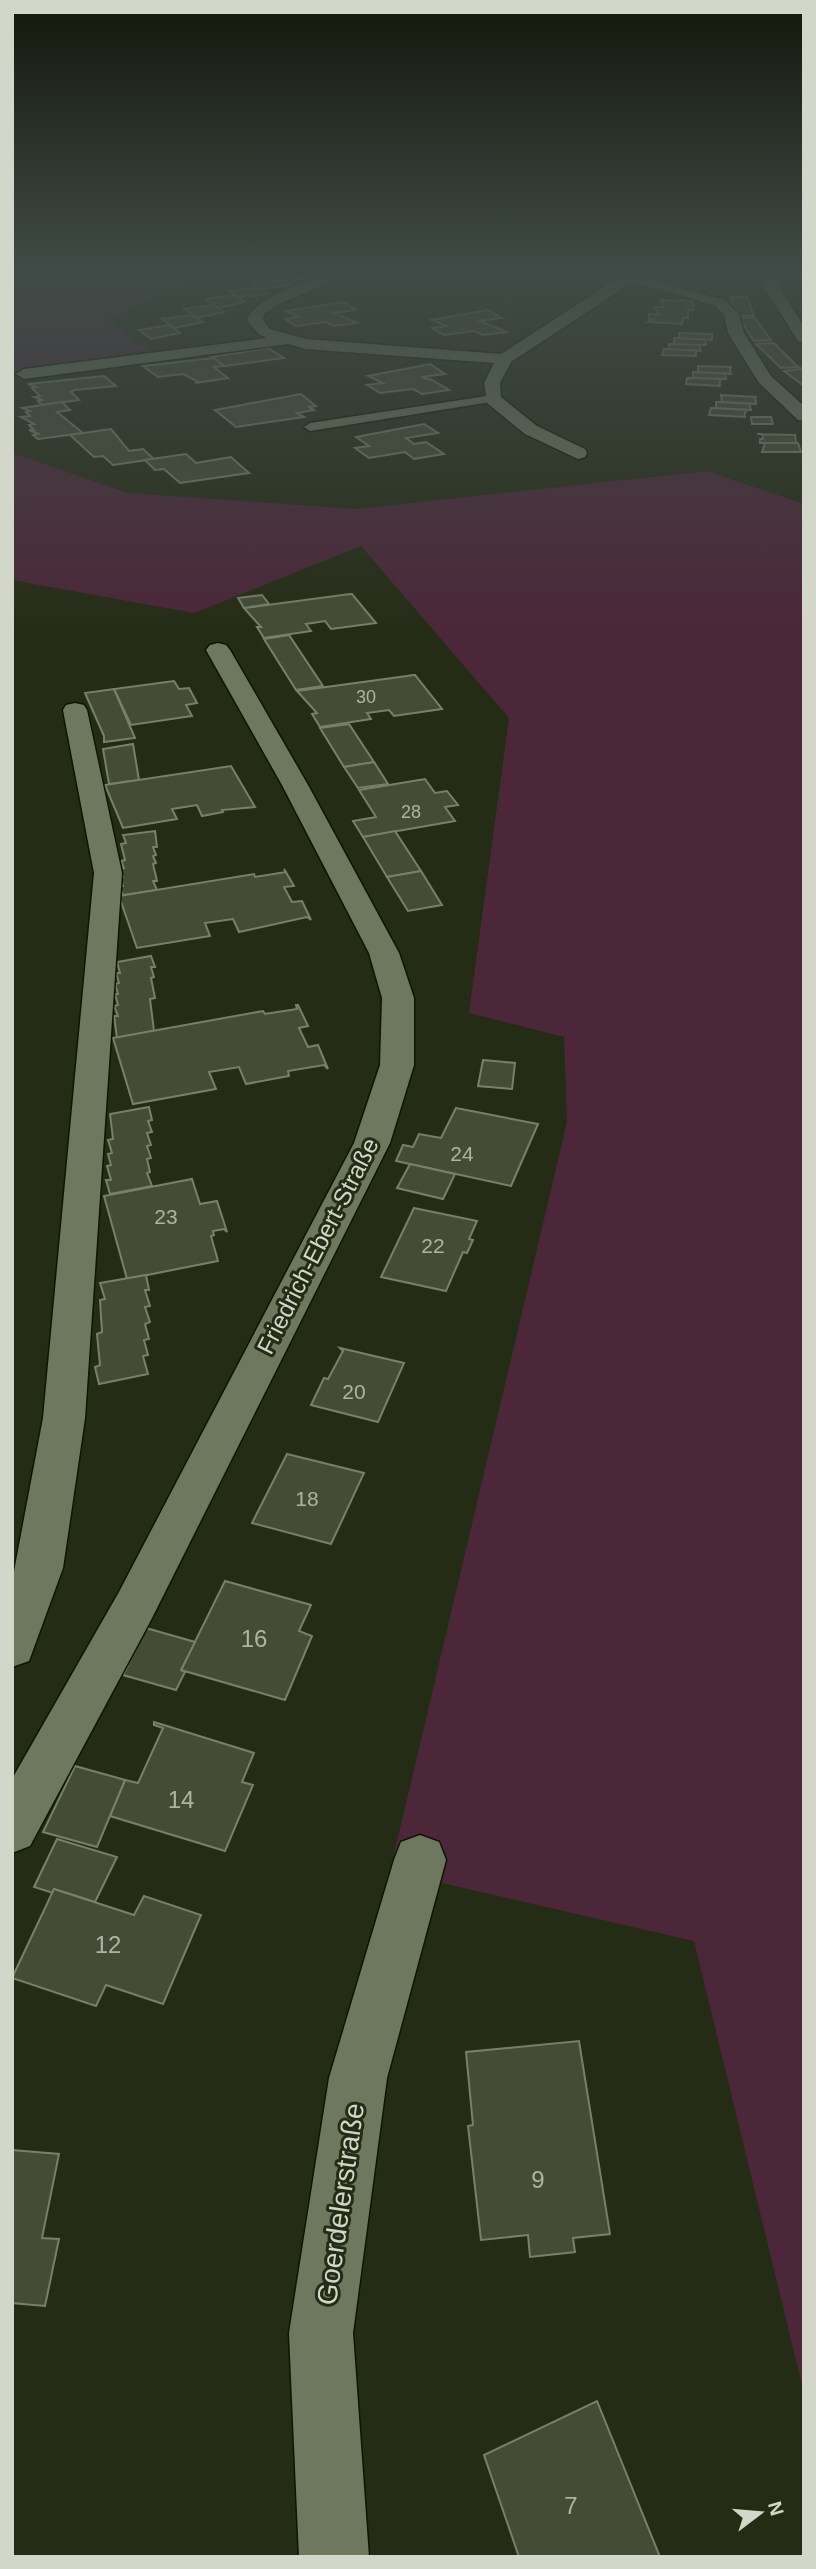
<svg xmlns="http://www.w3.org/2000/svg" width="816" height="2569" viewBox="0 0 816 2569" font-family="Helvetica,sans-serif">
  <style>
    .green { fill: #4b2739 }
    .building { fill: #444c35; stroke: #788168; stroke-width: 2 }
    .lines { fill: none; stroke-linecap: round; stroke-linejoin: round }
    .lane-casing { stroke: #0e1502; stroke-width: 3 }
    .street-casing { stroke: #0e1502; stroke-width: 3 }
    .lane { fill: #6e785f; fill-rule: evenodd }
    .street { fill: #6e785f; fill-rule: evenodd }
    .labels { text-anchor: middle; stroke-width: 6; stroke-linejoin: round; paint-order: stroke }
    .far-number-label { font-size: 18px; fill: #aeb4a4 }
    .number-label { font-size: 21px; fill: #aeb4a4 }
    .street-label { font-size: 24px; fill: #d2d7c9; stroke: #252c16 }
    .near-number-label { font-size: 24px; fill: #aeb4a4 }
    .near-street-label { font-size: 28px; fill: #d2d7c9; stroke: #252c16 }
  </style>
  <rect width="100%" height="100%" fill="#252c16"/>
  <g class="green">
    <polygon points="43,272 204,272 108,320 148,350 12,372 12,284"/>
    <polygon points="12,453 128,493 356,509 707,471 804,504 804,2393 694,1941 390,1871 567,1122 564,1037 469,1013 509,718 361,546 194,613 12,580"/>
  </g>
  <g class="building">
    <polygon points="301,272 311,278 282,281 272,275"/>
    <polygon points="280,280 289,285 260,289 251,283"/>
    <polygon points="258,288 267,294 238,297 229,291"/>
    <polygon points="235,295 245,302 218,308 206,299"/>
    <polygon points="730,297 747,297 754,316 737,316"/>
    <polygon points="661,300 693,301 693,310 688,310 688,318 683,318 682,324 648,322 653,319 649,319 649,314 659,315 655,307 664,307"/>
    <polygon points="343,302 356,310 334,313 358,323 333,326 326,322 296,326 285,319 299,317 286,311"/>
    <polygon points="214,305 224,312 197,318 184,309"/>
    <polygon points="487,310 502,318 480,321 507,332 483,335 474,331 444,335 432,328 446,326 432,320"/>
    <polygon points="192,315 203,322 174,328 162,319"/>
    <polygon points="739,318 755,318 771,340 754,341"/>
    <polygon points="170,325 180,333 151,339 139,330"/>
    <polygon points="679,333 712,334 712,340 674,338 680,338"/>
    <polygon points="674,338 712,340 705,340 706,345 669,344 674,344"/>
    <polygon points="774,343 796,365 799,367 781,368 756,344"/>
    <polygon points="669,344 668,344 669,344 707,345 699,345 701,351 663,349 669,349"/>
    <polygon points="268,348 284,358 225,366 211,357"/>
    <polygon points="664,349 701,351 702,351 696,351 696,356 662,355"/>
    <polygon points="214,358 224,366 214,367 228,378 195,383 199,382 183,374 158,377 143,366"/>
    <polygon points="430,364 445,374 421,377 432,380 449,390 422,394 413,389 380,393 367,385 383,383 368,376"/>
    <polygon points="698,366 732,367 730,368 731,374 692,372 698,372"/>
    <polygon points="801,369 804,372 804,386 784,371"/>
    <polygon points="693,372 732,374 724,373 726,379 686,378 693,378"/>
    <polygon points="104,376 116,386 74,390 71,392 79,400 42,405 38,401 42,400 34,397 40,396 32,388 36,387 28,384"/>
    <polygon points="687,378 726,379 727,379 721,379 719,385 721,386 686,384"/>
    <polygon points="301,394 316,406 309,407 314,410 297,413 304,417 236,427 215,410"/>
    <polygon points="721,395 757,397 755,397 756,404 715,402 722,402"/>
    <polygon points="62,402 70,410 57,412 83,433 38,439 33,435 38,434 29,430 34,430 29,425 34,424 21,417 30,416 26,412 30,411 22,408"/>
    <polygon points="716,402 756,404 757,404 749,404 751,410 710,408 716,408"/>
    <polygon points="711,408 751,410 752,410 746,410 744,417 746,417 709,415"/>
    <polygon points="751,417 771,417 773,424 752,424"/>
    <polygon points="424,424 438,433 406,438 414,444 426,442 444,454 414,459 405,452 369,458 355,448 369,446 356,437"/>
    <polygon points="111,429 129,451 143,449 154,459 113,465 103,456 94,457 70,435"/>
    <polygon points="757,434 795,435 796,443 760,443 760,439 763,439 762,434"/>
    <polygon points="760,443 798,443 801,452 762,452 765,443"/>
    <polygon points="186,454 196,463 231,457 249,473 180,483 164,469 155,470 145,460"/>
    <polygon points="350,594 352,594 376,623 331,629 325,621 306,624 311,631 264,638 257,627 261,627 244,608"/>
    <polygon points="262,595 269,604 244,608 238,598"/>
    <polygon points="289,635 323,686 296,690 264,639"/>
    <polygon points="414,675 415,675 442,709 394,716 389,710 367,713 371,719 320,727 312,714 317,713 297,691"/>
    <polygon points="174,681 179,689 189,688 197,703 186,705 192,716 131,725 114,689"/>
    <polygon points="114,689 135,738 104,742 104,736 85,693"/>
    <polygon points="349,724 374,762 344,767 320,728"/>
    <polygon points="133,744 139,780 109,784 103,749"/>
    <polygon points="374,762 388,784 358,788 344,767"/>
    <polygon points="231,766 255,807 222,810 223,812 202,816 197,805 172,809 177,819 123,828 105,785"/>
    <polygon points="425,779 435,793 447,791 458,805 445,807 455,821 363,837 353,821 376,817 359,790"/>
    <polygon points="155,831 157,847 153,847 156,855 153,856 156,863 153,864 157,881 153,881 157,890 123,895 119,887 123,886 120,878 123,877 120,869 124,868 121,861 125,860 121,844 126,843 123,835"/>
    <polygon points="395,831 421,871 387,877 363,837"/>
    <polygon points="284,869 294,886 284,887 292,902 302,901 311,920 307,917 239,932 233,919 205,923 210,936 137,948 119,896 254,874 255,877 286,872"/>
    <polygon points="421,871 442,905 408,911 387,877"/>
    <polygon points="151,956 155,967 151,967 154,977 151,978 155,998 150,999 154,1031 117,1038 114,1016 118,1016 114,1006 118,1005 115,994 118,994 115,984 119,983 116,973 120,973 117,962"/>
    <polygon points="296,1005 298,1005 308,1026 299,1028 308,1047 318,1045 328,1069 324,1065 288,1071 289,1076 246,1084 239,1067 209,1072 216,1089 133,1104 113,1038 263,1011 265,1014 297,1009"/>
    <polygon points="483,1060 515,1063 512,1089 478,1086"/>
    <polygon points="149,1107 152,1120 148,1121 152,1132 147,1133 151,1145 147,1146 151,1158 147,1159 150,1172 147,1173 152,1186 110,1194 106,1180 111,1180 107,1166 111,1165 108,1154 112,1153 108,1140 113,1139 110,1114"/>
    <polygon points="456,1108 538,1124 511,1186 396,1161 403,1145 413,1147 419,1134 441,1138"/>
    <polygon points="410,1164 455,1174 443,1199 397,1188"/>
    <polygon points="192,1179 200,1204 217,1201 227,1232 224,1229 213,1231 214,1235 211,1236 218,1261 127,1279 104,1196"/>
    <polygon points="414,1208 477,1221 469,1239 473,1240 467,1253 463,1252 446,1291 381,1277"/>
    <polygon points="146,1275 149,1290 145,1290 150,1306 145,1307 150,1322 145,1324 149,1339 144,1340 148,1355 143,1356 148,1374 99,1384 95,1367 100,1365 97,1334 102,1332 100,1300 105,1299 100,1283"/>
    <polygon points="340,1348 404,1363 378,1422 311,1405 324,1378 328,1379 343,1351"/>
    <polygon points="287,1454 364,1473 331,1544 252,1523"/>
    <polygon points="225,1581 311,1605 299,1631 312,1636 285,1700 181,1670"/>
    <polygon points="146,1628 195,1642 181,1670 185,1672 176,1690 123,1675"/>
    <polygon points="154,1722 254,1753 242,1782 253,1785 225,1851 110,1816 125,1780 138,1783 163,1728 154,1725"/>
    <polygon points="75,1766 125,1780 97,1847 43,1832"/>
    <polygon points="57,1839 117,1857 95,1902 54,1889 53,1893 34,1887"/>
    <polygon points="54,1889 134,1915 144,1896 201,1915 163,2004 106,1985 96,2006 12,1978"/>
    <polygon points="579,2041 610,2234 573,2238 575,2252 530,2257 528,2235 481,2240 468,2126 473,2125 466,2052"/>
    <polygon points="12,2150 59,2154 42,2238 59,2239 45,2306 12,2303"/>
    <polygon points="597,2401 660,2557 519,2557 484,2455"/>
  </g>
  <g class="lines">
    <g class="lane-casing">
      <polygon id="lane" points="493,395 497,397 497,401 310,431 304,427 310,423"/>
    </g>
    <g class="street-casing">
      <g id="street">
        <path d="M334 272H354L277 305 264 314 263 320 270 329 306 339 501 354 621 276 628 272H645L640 277 725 300 739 314 744 333 771 376 804 406V421L798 420 759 383 728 333 724 315 715 306 656 288 630 284 511 362 500 383 501 397 537 426 585 449 587 453 585 457 578 459 525 434 487 403 484 383 494 363 305 349 288 344 24 379 16 374 24 369 267 338 260 335 247 321C253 296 310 282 334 272Z"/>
        <polygon points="721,272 804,272 804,279 773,278 804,326 804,343 798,341 758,277 728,276"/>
        <polygon points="218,643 226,645 230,650 308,785 399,953 414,998 414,1065 390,1143 151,1620 30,1846 12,1853 12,1779 119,1592 354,1143 380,1065 382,998 369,953 282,785 206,650 210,645"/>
        <polygon points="75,703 84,705 87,710 122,873 85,1418 63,1568 29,1661 12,1667 12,1582 43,1418 94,873 63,710 66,705"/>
        <polygon points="420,1835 439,1842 446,1860 387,2078 353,2333 369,2557 299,2557 289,2333 329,2078 394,1860 401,1842"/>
      </g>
    </g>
    <use href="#lane" class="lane"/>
    <use href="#street" class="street"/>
  </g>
  <linearGradient id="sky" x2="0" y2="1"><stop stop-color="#14180c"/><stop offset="0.43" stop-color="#404b47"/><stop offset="1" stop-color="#404b47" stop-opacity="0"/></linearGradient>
  <rect width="816" height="632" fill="url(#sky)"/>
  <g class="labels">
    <g class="far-number-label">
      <text x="366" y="703">30</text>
      <text x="411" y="818">28</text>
    </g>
    <g class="number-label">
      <text x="462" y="1161">24</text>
      <text x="166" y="1224">23</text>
      <text x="433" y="1253">22</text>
      <text x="354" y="1399">20</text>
      <text x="307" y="1506">18</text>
    </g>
    <g class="street-label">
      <text transform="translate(318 1246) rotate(-63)" y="8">Friedrich-Ebert-Straße</text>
    </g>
    <g class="near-number-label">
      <text x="254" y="1647">16</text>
      <text x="181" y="1808">14</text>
      <text x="108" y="1953">12</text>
      <text x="538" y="2188">9</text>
      <text x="571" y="2514">7</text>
    </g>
    <g class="near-street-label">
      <text transform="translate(340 2204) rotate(-82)" y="10">Goerdelerstraße</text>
    </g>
  </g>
  <rect width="816" height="2569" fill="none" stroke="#d2d7c9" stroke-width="28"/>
  <g transform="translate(760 2513) rotate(74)" stroke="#252c16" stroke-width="5" paint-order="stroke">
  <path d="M0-5L12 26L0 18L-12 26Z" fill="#d2d7c9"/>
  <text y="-10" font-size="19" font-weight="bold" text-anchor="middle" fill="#d2d7c9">N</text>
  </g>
</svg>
